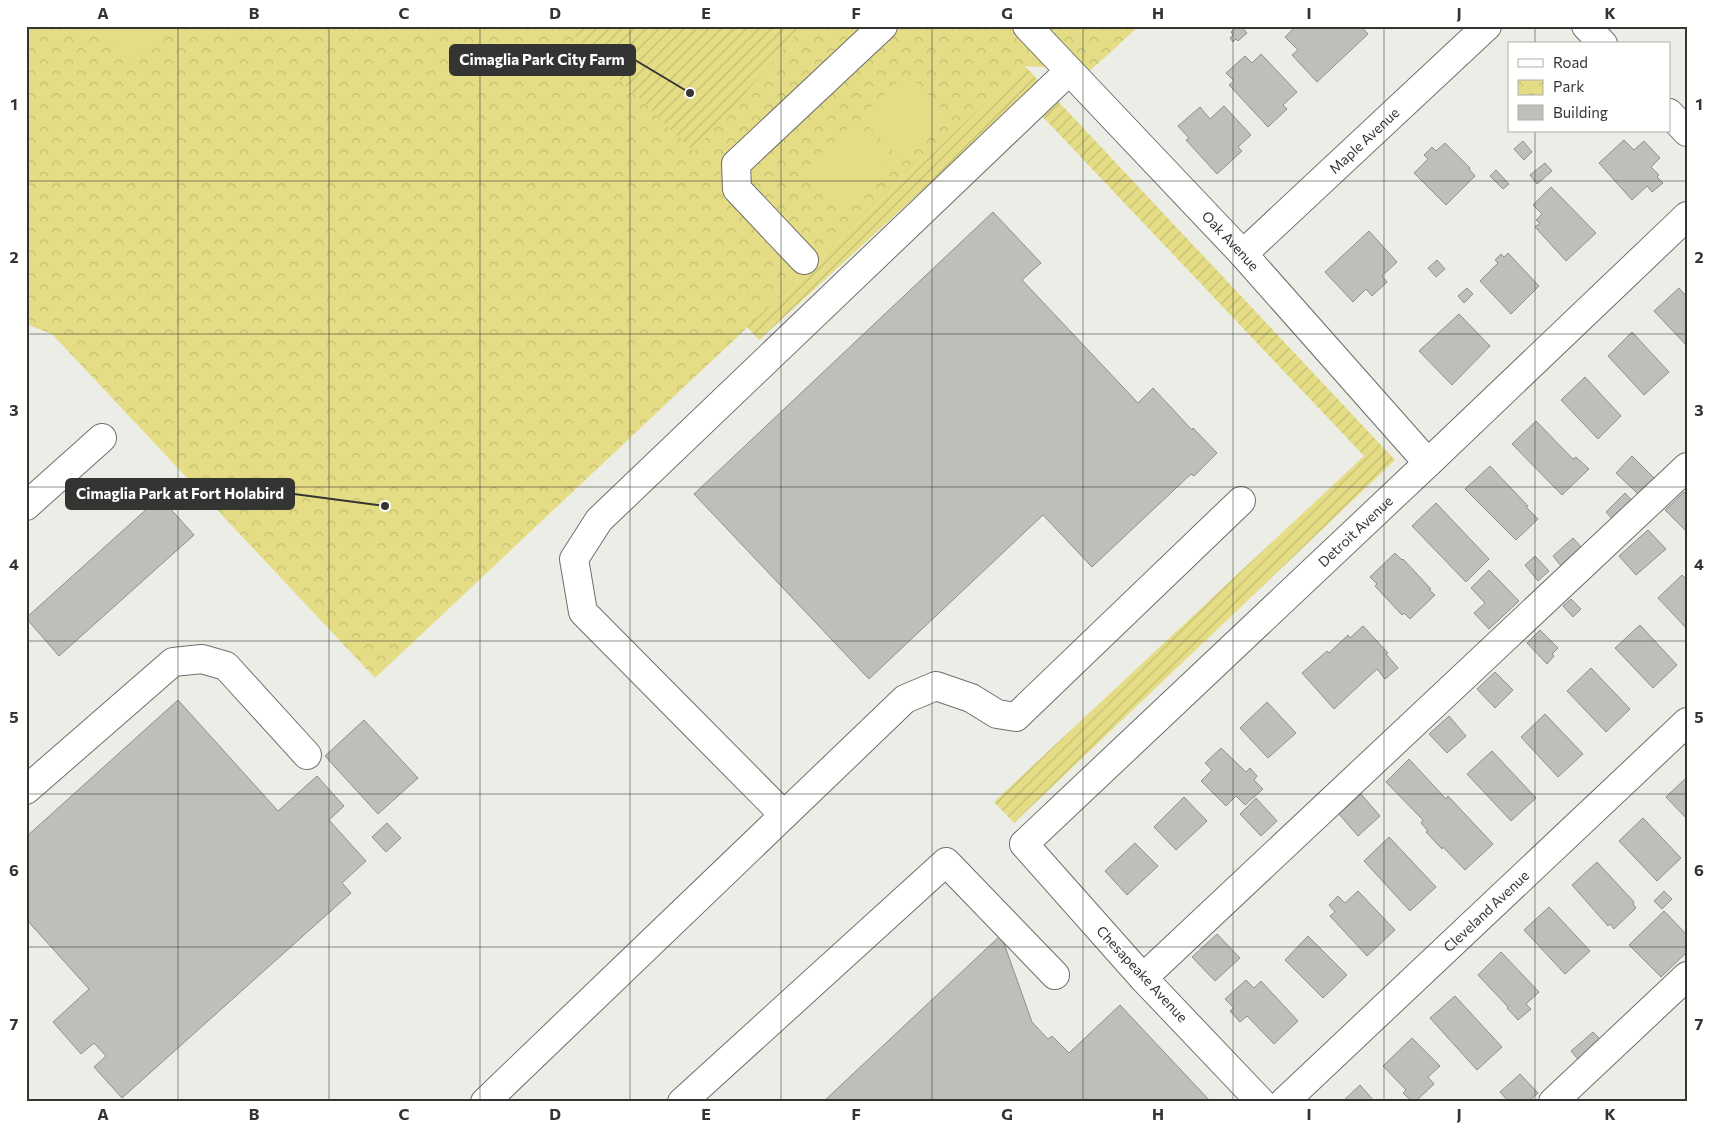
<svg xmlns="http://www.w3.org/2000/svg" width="1713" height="1128" viewBox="0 0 1713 1128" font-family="Commissioner,sans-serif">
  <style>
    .park { fill: url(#park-crowns) }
    .garden { fill: url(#garden-furrows) }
    .pitch { fill: #e4dd85 }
    .building { fill: #bebeba; stroke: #8f8f8b }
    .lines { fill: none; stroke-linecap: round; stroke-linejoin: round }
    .minor-casing { stroke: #706f6b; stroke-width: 30 }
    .minor { stroke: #fff; stroke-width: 28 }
    .grid { fill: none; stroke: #343432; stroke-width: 1; stroke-opacity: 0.55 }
    .labels { text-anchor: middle; stroke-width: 4; stroke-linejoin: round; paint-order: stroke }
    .street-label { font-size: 14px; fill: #343432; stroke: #fffffe }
    .leader { fill: none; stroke: #343432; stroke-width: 2 }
    .callout-dot { fill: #343432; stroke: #fffffe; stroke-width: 2 }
    .callout { fill: #343432; stroke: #343432; stroke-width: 2 }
    .callout-label { font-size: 15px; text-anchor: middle; font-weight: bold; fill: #fff }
    .neatline { fill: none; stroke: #343432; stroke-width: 2 }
    .grid-label { font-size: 16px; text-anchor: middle; font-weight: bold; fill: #343432 }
  </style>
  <defs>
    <pattern id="park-crowns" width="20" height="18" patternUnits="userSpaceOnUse" patternTransform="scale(1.25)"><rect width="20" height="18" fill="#e4dd85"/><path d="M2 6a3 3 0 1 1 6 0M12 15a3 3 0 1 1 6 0" fill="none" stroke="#c4be73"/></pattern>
    <pattern id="garden-furrows" width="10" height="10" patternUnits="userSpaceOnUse" patternTransform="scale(1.25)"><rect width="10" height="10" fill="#e4dd85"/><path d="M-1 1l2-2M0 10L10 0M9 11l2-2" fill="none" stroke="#c4be73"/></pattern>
  </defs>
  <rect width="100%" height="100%" fill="#edede8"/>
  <polygon class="park" points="26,26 1139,26 1091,70 1025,66 375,678 52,334 26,324"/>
  <g class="garden">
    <polygon points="580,26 804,26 694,152 572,33"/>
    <polygon points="1025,66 1395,460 1014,823 994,802 1364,456 1024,97 759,340 747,327"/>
  </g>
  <g class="pitch">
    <polygon points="101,26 172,26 125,63"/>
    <polygon points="907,73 945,112 898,157 860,117"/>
    <polygon points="851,126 888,166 841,211 803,171"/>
  </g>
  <g class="building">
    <polygon points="1238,26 1241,26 1247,33 1238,41 1236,39 1233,42 1230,38 1233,35 1231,32"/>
    <polygon points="1296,26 1361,26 1368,34 1317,82 1292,55 1298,50 1285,37"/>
    <polygon points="1261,54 1297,92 1283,105 1287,109 1268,127 1229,85 1234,81 1226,73 1245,56 1252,63"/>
    <polygon points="1224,106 1251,135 1238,147 1242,151 1217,174 1186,140 1189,138 1178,126 1200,107 1210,119"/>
    <polygon points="1624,140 1634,150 1644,141 1660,158 1651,167 1659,175 1657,177 1663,183 1652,192 1647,186 1632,200 1599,163"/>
    <polygon points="1523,141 1532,152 1524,160 1514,149"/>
    <polygon points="1445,143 1470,168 1469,169 1475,176 1446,205 1414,173 1428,159 1424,155 1432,147 1436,151"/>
    <polygon points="1545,163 1552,171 1537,184 1530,175"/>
    <polygon points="1496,170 1509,184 1503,189 1490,176"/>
    <polygon points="1551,187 1596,233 1566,261 1535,227 1540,223 1536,220 1542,214 1533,205"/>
    <polygon points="993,212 1041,263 1022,280 1138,403 1153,388 1192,430 1193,428 1217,453 1194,476 1191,474 1092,567 1043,515 869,679 694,494"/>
    <polygon points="1369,231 1397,262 1382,276 1387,282 1372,296 1366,289 1353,302 1325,272"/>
    <polygon points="1508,253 1539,286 1511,314 1480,281 1498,263 1495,260 1501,254 1504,257"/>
    <polygon points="1437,260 1445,269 1436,277 1428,268"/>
    <polygon points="1467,288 1473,294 1464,303 1458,296"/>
    <polygon points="1679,288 1687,297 1687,346 1654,311"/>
    <polygon points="1459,314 1490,346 1452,385 1419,351"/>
    <polygon points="1632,332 1669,372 1644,395 1608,356"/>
    <polygon points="1585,377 1621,416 1598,439 1561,400"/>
    <polygon points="1536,421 1573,459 1576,457 1589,469 1562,495 1512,444"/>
    <polygon points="1632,456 1654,478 1638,494 1616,473"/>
    <polygon points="1490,466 1528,506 1526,507 1538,519 1516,540 1465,489"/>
    <polygon points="1684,492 1687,495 1687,528 1685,530 1665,510"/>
    <polygon points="1625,493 1636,505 1617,524 1606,512"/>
    <polygon points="160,497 194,535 59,656 26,618"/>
    <polygon points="1436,503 1489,559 1466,582 1412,526"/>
    <polygon points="1648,530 1666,549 1636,575 1619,556"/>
    <polygon points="1573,538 1583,549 1562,567 1553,556"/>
    <polygon points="1395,553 1402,560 1403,559 1431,589 1429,590 1435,595 1410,619 1404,613 1402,615 1375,586 1377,584 1370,577"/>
    <polygon points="1535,556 1549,571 1538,581 1525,565"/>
    <polygon points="1489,570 1519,601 1489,629 1474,613 1485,603 1471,588"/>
    <polygon points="1682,575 1687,580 1687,629 1658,598"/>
    <polygon points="1571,599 1581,609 1573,617 1563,606"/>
    <polygon points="1640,625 1677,665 1653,688 1615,648"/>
    <polygon points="1363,626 1388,653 1386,654 1398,668 1385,679 1377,669 1334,709 1302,673 1327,651 1329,653 1348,635 1350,638"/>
    <polygon points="1540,630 1558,648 1552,654 1554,656 1547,664 1527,643"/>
    <polygon points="1591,668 1630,709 1606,732 1567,691"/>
    <polygon points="1495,672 1513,690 1495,708 1477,689"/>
    <polygon points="178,700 278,811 317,776 344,806 329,820 366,861 342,883 351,893 122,1098 94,1067 106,1056 94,1043 81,1054 53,1022 89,989 26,919 26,837"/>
    <polygon points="1267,702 1296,733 1268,758 1240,728"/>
    <polygon points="1545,714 1583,754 1558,777 1521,737"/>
    <polygon points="1449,716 1466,736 1447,753 1429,734"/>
    <polygon points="364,720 418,778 378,814 325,756"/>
    <polygon points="1221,748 1246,772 1250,768 1257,776 1254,780 1263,789 1245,805 1236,796 1226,806 1201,781 1212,770 1205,763"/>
    <polygon points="1492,751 1536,798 1511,821 1467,774"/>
    <polygon points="1409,759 1446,799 1448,796 1493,844 1465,870 1443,847 1442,849 1426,832 1428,831 1421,823 1423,820 1386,782"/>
    <polygon points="1687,777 1687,819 1666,797"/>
    <polygon points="1361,794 1380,816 1358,836 1339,814"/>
    <polygon points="1184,797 1207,821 1176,850 1154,827"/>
    <polygon points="1256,798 1277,821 1261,836 1240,814"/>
    <polygon points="1643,818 1681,858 1657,881 1619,841"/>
    <polygon points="387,823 401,838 386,852 372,837"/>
    <polygon points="1389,837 1436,887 1410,911 1364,861"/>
    <polygon points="1135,843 1158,866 1127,895 1105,871"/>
    <polygon points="1597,862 1634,902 1633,904 1636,908 1614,929 1610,924 1608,926 1572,885"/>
    <polygon points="1358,891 1395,930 1367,956 1330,916 1335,912 1329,905 1338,896 1345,903"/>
    <polygon points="1664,891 1672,899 1662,909 1654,901"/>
    <polygon points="1549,907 1590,951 1565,974 1524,930"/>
    <polygon points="1664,911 1687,935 1687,952 1661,977 1629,945"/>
    <polygon points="1217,934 1240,958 1215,981 1192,957"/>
    <polygon points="1001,935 1032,1022 1048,1039 1052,1036 1069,1053 1120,1005 1211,1102 823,1102"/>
    <polygon points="1308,936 1347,975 1323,998 1285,960"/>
    <polygon points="1501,952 1539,992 1526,1004 1531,1009 1518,1020 1507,1008 1508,1007 1478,975"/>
    <polygon points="1246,980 1254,988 1261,981 1298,1021 1274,1044 1247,1016 1240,1022 1230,1011 1234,1008 1225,999"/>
    <polygon points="1455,996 1502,1047 1477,1070 1430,1018"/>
    <polygon points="1593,1032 1603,1042 1581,1063 1571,1051"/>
    <polygon points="1412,1038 1440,1066 1428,1077 1434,1084 1415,1102 1412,1102 1403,1093 1406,1090 1383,1066"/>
    <polygon points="1520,1074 1538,1093 1528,1102 1509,1102 1500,1092"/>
    <polygon points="1360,1085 1375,1102 1342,1102"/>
  </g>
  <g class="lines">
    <g class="minor-casing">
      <g id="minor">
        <path id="s1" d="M1027 26 1243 254 1428 463"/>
        <polyline points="1586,26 1603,44"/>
        <polyline points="1669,113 1687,132"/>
        <path id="s2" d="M1243 254 1487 26"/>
        <polyline points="804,260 737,189 736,164 883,26"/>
        <polyline points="26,506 102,438"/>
        <polyline points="26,790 173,662 202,659 226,666 307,755"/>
        <polyline points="784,815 583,612 574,559 599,520 1069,71"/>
        <polyline points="1143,978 1687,467"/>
        <polyline points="485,1102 905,699 936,686 971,698 997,714 1016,717 1241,501"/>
        <polyline points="682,1102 946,862 1055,975"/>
        <path id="s3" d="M1261 1102 1143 978 1024 844 1428 463 1687 216"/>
        <path id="s4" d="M1284 1102 1687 722"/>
        <polyline points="1553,1102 1687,976"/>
      </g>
    </g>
    <use href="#minor" class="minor"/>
  </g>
  <path class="grid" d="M178 26V1102M329 26V1102M480 26V1102M630 26V1102M781 26V1102M932 26V1102M1083 26V1102M1233 26V1102M1384 26V1102M1535 26V44M1535 131V1102M26 181H1687M26 334H1687M26 487H1687M26 641H1687M26 794H1687M26 947H1687"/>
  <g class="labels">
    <g class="street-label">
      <text dy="5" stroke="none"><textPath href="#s2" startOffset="166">Maple Avenue</textPath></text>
      <text dy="5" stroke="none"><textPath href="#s1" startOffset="296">Oak Avenue</textPath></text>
      <text dy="5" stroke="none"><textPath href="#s3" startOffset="806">Detroit Avenue</textPath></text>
      <text dy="5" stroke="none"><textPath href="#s4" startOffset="278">Cleveland Avenue</textPath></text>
      <text transform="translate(1142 974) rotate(47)" y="5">Chesapeake Avenue</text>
    </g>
  </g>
  <path class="leader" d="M690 93L635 60M385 506L294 494"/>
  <g class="callout-dot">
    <circle cx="690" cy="93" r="5"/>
    <circle cx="385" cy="506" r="5"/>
  </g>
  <g class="callout">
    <rect x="450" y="45" width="185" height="30" rx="5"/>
    <rect x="66" y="479" width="228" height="30" rx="5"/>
  </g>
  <g class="callout-label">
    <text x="542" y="65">Cimaglia Park City Farm</text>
    <text x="180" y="499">Cimaglia Park at Fort Holabird</text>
  </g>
  <rect width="1713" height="1128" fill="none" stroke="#fffffe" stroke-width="55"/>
  <rect x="1508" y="42" width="162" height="90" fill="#fffffe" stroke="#aeaeac"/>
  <rect x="1518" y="59" width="25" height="8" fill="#ffffff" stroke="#aeaeac"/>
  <text x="1553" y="68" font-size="15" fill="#343432">Road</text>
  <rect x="1518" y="80" width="25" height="15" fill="url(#park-crowns)" stroke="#aeaeac"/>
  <text x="1553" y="92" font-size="15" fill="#343432">Park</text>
  <rect x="1518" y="105" width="25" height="15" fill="#bebeba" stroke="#aeaeac"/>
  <text x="1553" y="118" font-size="15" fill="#343432">Building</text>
  <rect x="28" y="28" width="1658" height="1072" class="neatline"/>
  <g class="grid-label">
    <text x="103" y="19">A</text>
    <text x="254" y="19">B</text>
    <text x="404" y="19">C</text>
    <text x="555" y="19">D</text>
    <text x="706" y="19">E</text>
    <text x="856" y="19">F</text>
    <text x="1007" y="19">G</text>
    <text x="1158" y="19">H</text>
    <text x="1309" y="19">I</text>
    <text x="1459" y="19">J</text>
    <text x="1610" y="19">K</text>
    <text x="14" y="110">1</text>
    <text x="1699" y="110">1</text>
    <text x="14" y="263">2</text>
    <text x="1699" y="263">2</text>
    <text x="14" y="416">3</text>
    <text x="1699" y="416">3</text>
    <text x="14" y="570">4</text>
    <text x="1699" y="570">4</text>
    <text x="14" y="723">5</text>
    <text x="1699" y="723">5</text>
    <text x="14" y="876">6</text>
    <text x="1699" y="876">6</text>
    <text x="14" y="1030">7</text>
    <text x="1699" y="1030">7</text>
    <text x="103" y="1120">A</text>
    <text x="254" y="1120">B</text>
    <text x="404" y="1120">C</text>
    <text x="555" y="1120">D</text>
    <text x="706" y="1120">E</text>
    <text x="856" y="1120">F</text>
    <text x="1007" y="1120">G</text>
    <text x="1158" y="1120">H</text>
    <text x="1309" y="1120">I</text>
    <text x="1459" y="1120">J</text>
    <text x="1610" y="1120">K</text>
  </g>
</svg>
